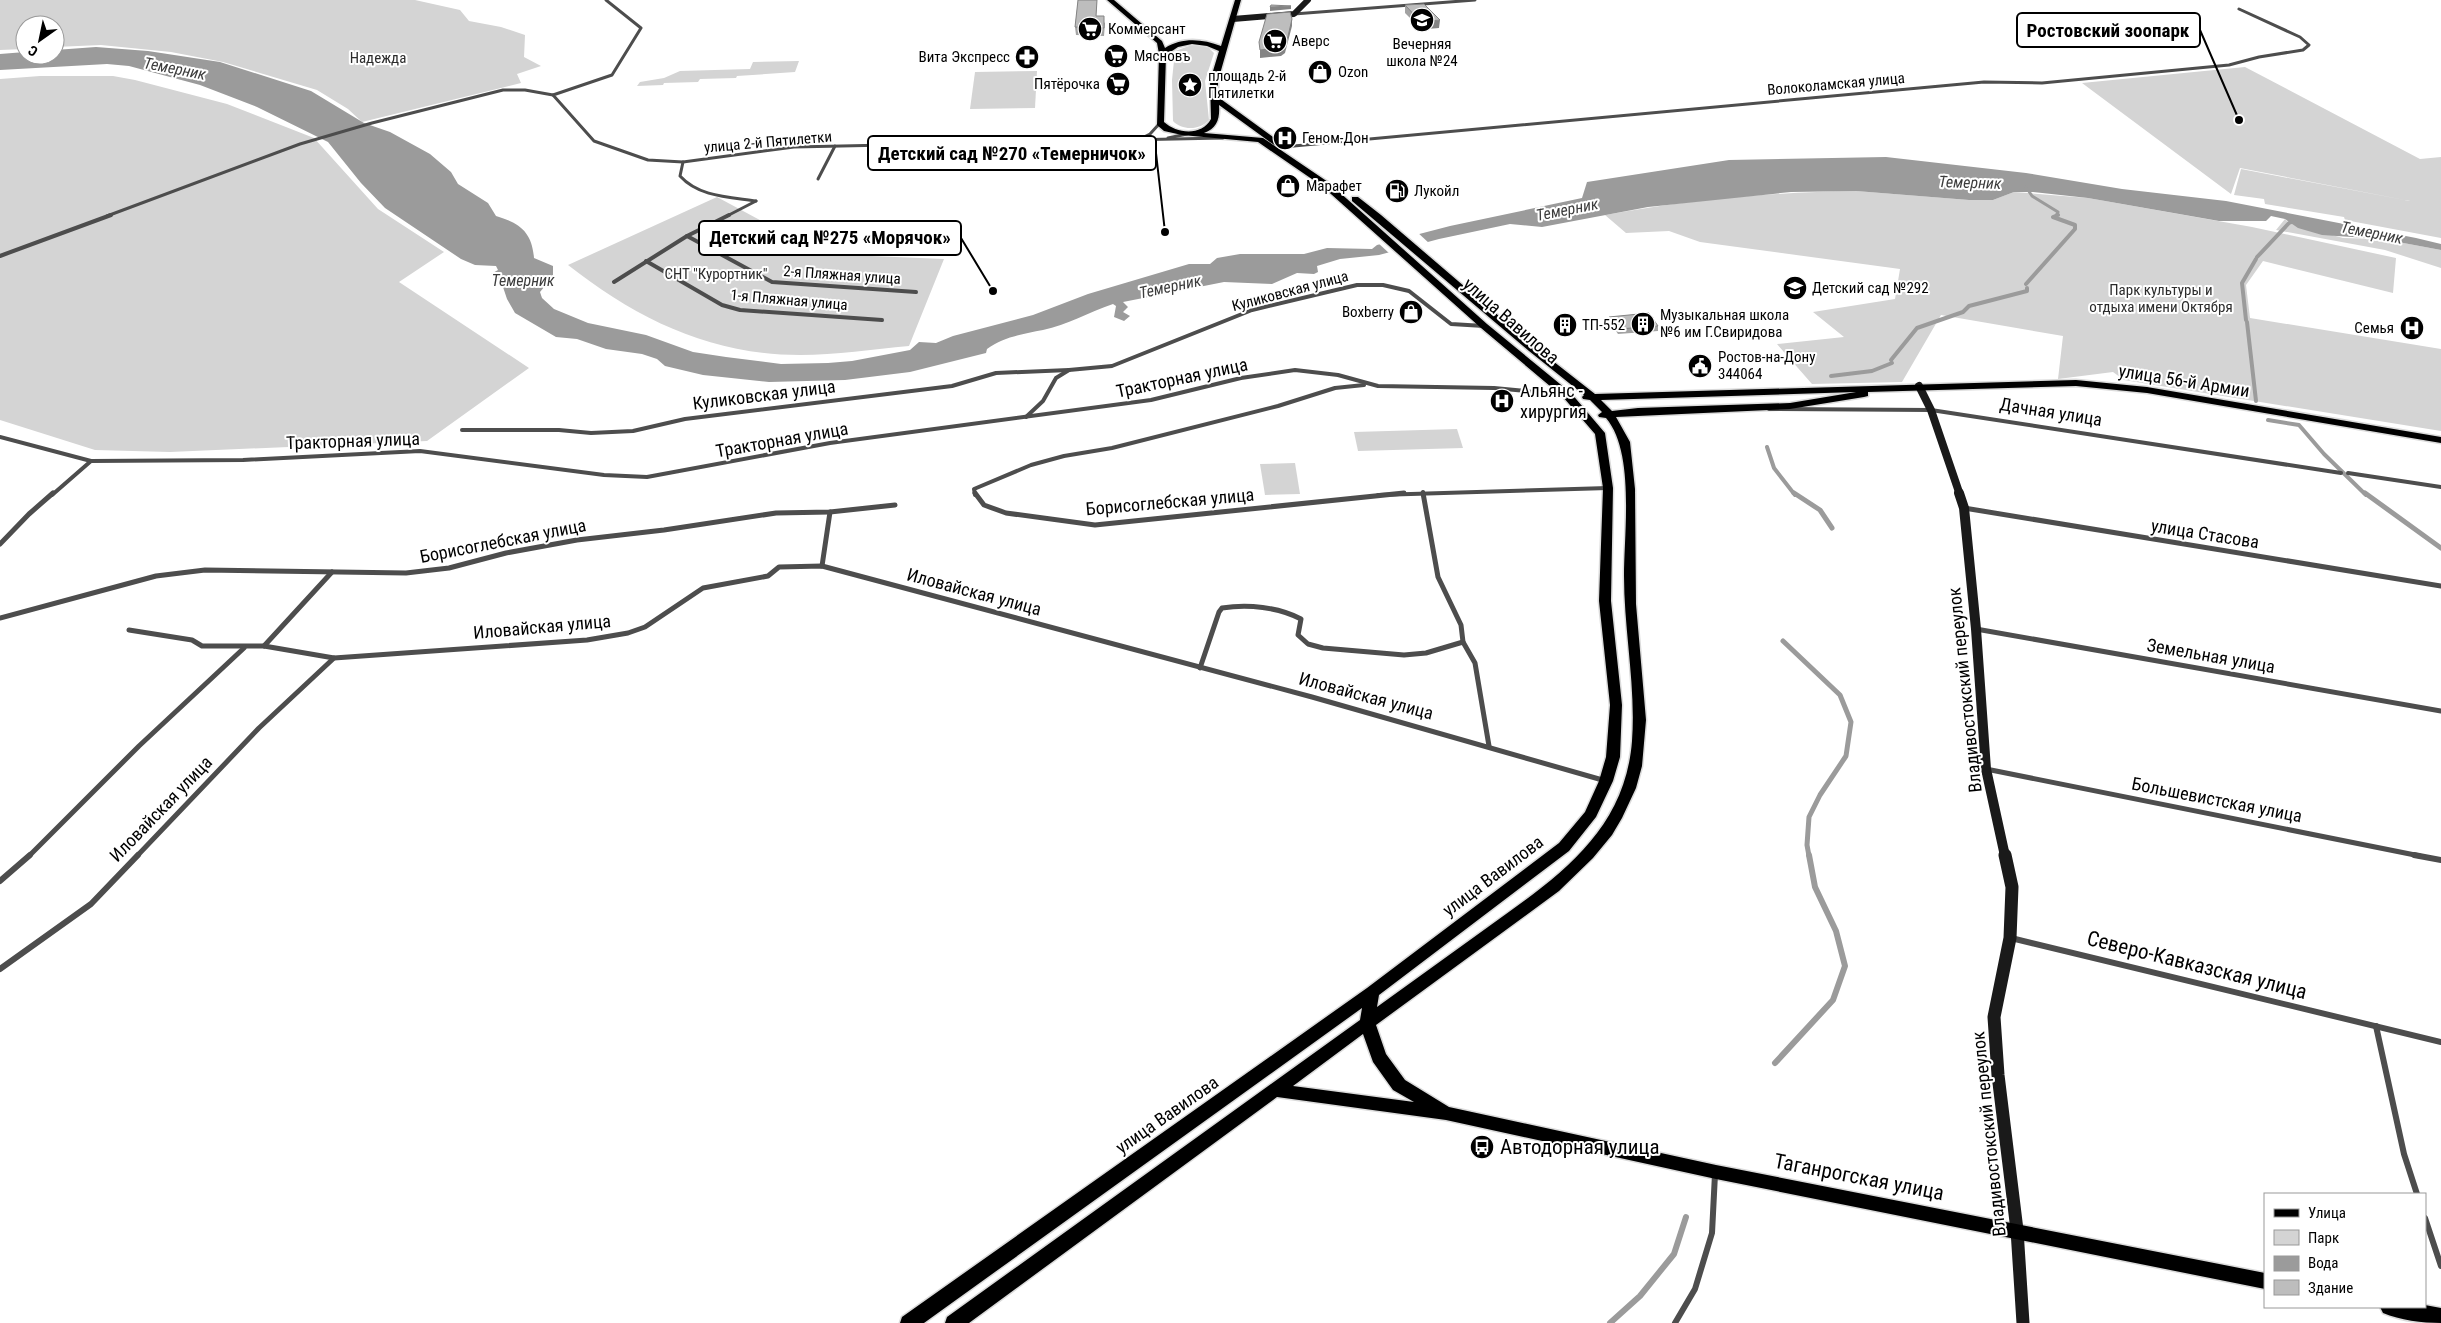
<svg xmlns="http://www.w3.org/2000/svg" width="2441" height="1323" viewBox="0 0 2441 1323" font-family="'Roboto Condensed',sans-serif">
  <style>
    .green { fill: #d4d4d4 }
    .water { fill: #9b9b9b }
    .pier { fill: #fff }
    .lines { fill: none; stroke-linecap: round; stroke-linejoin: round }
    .stream-far3 { stroke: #9b9b9b; stroke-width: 3 }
    .stream-far2 { stroke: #9b9b9b; stroke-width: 4 }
    .stream-far1 { stroke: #9b9b9b; stroke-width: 5 }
    .stream { stroke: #9b9b9b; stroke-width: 6 }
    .primary-casing { stroke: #dbdbdb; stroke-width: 3 }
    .street-far3 { stroke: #4d4d4d; stroke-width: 3 }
    .street-far2 { stroke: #4d4d4d; stroke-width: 4 }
    .street-far1 { stroke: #4d4d4d; stroke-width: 5 }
    .street { stroke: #4d4d4d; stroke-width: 6 }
    .secondary-far3 { stroke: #1a1a1a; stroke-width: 6 }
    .secondary-far2 { stroke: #1a1a1a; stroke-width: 8 }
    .secondary-far1 { stroke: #1a1a1a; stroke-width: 10 }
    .secondary { stroke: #1a1a1a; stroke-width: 13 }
    .primary { fill: #000; fill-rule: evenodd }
    .wall { fill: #a3a3a3 }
    .shaded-wall { fill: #848484 }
    .building { fill: #bdbdbd; stroke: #848484 }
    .labels { text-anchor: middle; stroke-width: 4; stroke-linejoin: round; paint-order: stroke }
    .far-poi-label { font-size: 15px; fill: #000; stroke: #fff; text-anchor: start }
    .far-park-label { font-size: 15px; fill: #2b2b2b; stroke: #fff }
    .far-street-label { font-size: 15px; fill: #000; stroke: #fff }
    .far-water-label { font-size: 16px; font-style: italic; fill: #3c3c3c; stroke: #fff }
    .street-label { font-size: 18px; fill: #000; stroke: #fff }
    .poi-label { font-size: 18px; fill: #000; stroke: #fff; text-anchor: start }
    .near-street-label { font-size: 21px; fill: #000; stroke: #fff }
    .near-poi-label { font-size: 21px; fill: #000; stroke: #fff; text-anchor: start }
    .leader { fill: none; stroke: #000; stroke-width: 2 }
    .callout-dot { fill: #000; stroke: #fff; stroke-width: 2 }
    .callout { fill: #fff; stroke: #000; stroke-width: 2 }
    .callout-label { font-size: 19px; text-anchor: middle; font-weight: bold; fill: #000 }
  </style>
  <rect width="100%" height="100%" fill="#fff"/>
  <g class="green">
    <polygon points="0,0 415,0 460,10 469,21 501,27 525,35 524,57 541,66 517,74 521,83 362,122 348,109 317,90 223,62 171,52 101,45 55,47 55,25 25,25 25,49 0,50"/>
    <path d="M1192 45 1208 47 1214 53 1205 81 1209 120C1201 130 1182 131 1173 121L1172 80 1175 51Z"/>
    <polygon points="799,61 795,72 737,76 736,78 700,79 698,82 664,83 663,85 637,86 640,82 664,78 680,71 750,69 753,62"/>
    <polygon points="2245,67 2420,159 2441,157 2441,238 2345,220 2344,217 2265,204 2264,199 2234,195 2241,169 2410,201 2240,168 2231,194 2082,83"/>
    <polygon points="1037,71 1035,108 970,109 975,72"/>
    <polygon points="40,76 113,76 135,80 227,104 314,138 378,209 444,252 399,282 529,368 427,441 170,452 95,450 0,420 0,79"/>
    <path d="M1856 191 1969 200H1993L2014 192 2088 198 2252 227 2396 258 2393 293 2263 261 2246 285 2250 318 2441 349V431L2124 380 2113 372 2058 379 2063 336 1941 315 1902 382 1812 384 1777 344 1844 337 1813 312 1895 299 1900 269 1700 242 1669 231 1626 233 1605 215C1688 200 1771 192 1856 191Z"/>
    <path d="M717 197 823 254 944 259 909 346C873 349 836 355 800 355 710 355 637 319 568 265Z"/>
    <polygon points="2285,219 2289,223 2343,238 2382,239 2441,250 2441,268 2385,250 2276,230"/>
    <polygon points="1457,429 1463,448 1358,451 1354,432"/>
    <polygon points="1295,463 1300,494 1265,495 1260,464"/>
  </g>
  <path class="water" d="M96 47 148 51 220 62 311 91 364 123 390 132 430 154 451 172 458 184 488 203 496 216C520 223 532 232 534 258L553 266V276L540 292 542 298 554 309 588 323 646 335 693 352 726 357 781 364 828 363 852 361 910 350 919 342 936 343 953 336 1033 315 1088 294 1189 264H1210L1217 258 1240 254H1304L1327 248 1372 249 1377 245 1450 226 1582 198 1587 182 1729 160 1886 157 2026 173 2122 189 2226 201 2416 238 2441 244V250L2382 239 2322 235 2298 228 2285 219 2271 216 2266 221H2219L2088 198 2033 192H2014L1993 200H1969L1856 191 1791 192 1648 207 1542 227 1510 224 1439 239 1379 255 1340 259 1317 266 1318 272 1314 274 1297 273 1272 284 1224 282 1123 302 1128 307 1123 312 1130 316 1124 321 1114 317 1116 306 1113 304C1089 312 1067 325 1043 330 1022 334 1004 337 987 349L986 353 910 372 845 380 769 382 703 375 665 366 657 359 642 354 606 349 577 339 556 337 515 313 507 299 502 284 491 274 498 270 496 266 475 265 461 259 385 208 361 183 328 142 257 107 200 85 129 66 107 64 0 70V54L25 52V55H55V50Z"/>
  <polygon class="pier" points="1416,231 1430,244 1390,254 1377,242"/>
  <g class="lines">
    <polyline class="stream-far3" points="2026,187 2032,196 2058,212 2056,216"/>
    <g class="stream-far2">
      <polyline points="2257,257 2289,223 2294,221"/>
      <polyline points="2026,284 2075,229 2075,225 2053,217 2058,215"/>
      <polyline points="2246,320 2242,283 2256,259"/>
      <polyline points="2247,322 2256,401"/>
      <polyline points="1891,360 1917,328 1963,312 1969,306 2027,291 2027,288"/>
      <polyline points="1831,376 1872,371 1892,363"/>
      <polyline points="2268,420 2299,425 2324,454 2366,495"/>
      <polyline points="1767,447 1774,468 1795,495"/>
    </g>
    <g class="stream-far1">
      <polyline points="1794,493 1820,510 1832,528"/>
      <polyline points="2365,493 2441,548"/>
      <polyline points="1783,641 1840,695 1851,722 1846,756 1820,795 1809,817 1807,845 1809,856"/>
    </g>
    <g class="stream">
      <polyline points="1775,1063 1833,1000 1845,966 1836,931 1815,887 1809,855"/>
      <polyline points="1610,1323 1640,1296 1674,1254 1686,1217"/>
    </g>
    <g class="primary-casing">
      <g id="primary">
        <path d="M1107 0H1114L1162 41 1165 48C1182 37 1203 39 1221 46L1235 0H1241L1218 81V97L1284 145 1277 147 1219 105C1220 119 1217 128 1204 133L1263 138 1328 182 1487 324 1571 393 1605 433 1613 488 1611 601 1622 705 1620 757 1613 781 1596 817 1569 851 1379 995 1377 1007C1414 980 1451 954 1488 927 1555 879 1625 833 1632 741 1636 686 1624 631 1624 576 1624 532 1635 452 1606 418L1599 417 1598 415 1602 412 1590 400 1583 399 1582 397 1584 395 1529 351 1352 201V197H1358L1381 215 1535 347 1595 394 2076 380 2147 387 2441 437V443L2147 393 2076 386 1868 392V396L1864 397 1790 409 1616 417 1630 442 1635 489 1636 604 1646 720 1642 766 1636 788 1622 818 1612 835 1593 858 1559 891 1376 1025 1386 1054 1405 1080 1449 1107 1716 1165 2265 1273V1289L1716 1179 1446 1120 1277 1097 969 1323H945L947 1317 1360 1020 1362 1008 924 1323H900L902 1317 1367 988 1559 843 1585 812 1599 781 1606 757 1610 705 1599 601 1603 488 1595 434 1563 397 1481 328 1322 186 1258 142 1182 135 1164 131 1157 125 1159 54 1157 43ZM1192 44 1207 46 1219 51 1210 81 1211 119C1202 136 1177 134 1164 122L1166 55 1178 47ZM1856 392 1790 403 1638 408 1612 411 1601 400ZM1363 1034 1373 1062 1393 1090 1414 1102 1293 1086Z"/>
        <path d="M2425 1305 2441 1308V1323C2422 1323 2400 1320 2383 1313L2380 1307Z"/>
      </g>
    </g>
    <g class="street-far3">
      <polyline points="606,0 641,28 612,75 553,95 594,141 648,160 683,162 794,147 1223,138"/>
      <polyline points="1294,14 1475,0"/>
      <polyline points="1168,138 1187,134"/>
      <polyline points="1140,139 1150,134 1160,123"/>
      <polyline points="1283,147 1984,82 2042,83 2229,65 2259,57 2303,50 2309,45 2300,37 2239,9"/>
      <path d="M683 162 680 176C699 197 729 197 756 201"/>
      <polyline points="818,179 835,146"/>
      <polyline points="107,216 300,144 372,123 503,90 525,90 553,95"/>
      <polyline points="727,216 756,201"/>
    </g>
    <g class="street-far2">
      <polyline points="687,236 772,282 916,292"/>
      <polyline points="0,256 111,215"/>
      <polyline points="646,261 722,305 740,310 882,320"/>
      <polyline points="614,282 687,236 729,215"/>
      <polyline points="1769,409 1931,410 2341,473"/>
      <polyline points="1026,417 1043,401 1056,378 1069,370 1112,366 1252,310 1357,285 1383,285 1409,291 1451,324 1484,326"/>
      <polyline points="462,430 559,430 591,433 633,431 685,419 952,386 996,373 1069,370"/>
      <polyline points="0,437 91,461 243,460 420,451 604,475 647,477 830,443 1151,400 1241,378 1295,370 1338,375 1378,386 1494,388 1566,395"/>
      <polyline points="2348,473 2441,487"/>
      <polyline points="1423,492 1423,495"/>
      <polyline points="52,495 91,461"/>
      <polyline points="975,495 974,489 1031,465 1064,456 1112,448 1278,406 1335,388 1364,385"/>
      <polyline points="1378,495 1608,488"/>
    </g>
    <g class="street-far1">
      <polyline points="975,493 984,505 1006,513 1095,525 1404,493"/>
      <polyline points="1423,493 1438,577 1461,625 1463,642 1475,663 1489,746"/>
      <polyline points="1964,508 2441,586"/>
      <polyline points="0,544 29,514 53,493"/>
      <polyline points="822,566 830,512"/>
      <polyline points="0,618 156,576 205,570 406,573 449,568 506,553 577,540 664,530 776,513 830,512 895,505"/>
      <polyline points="1976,629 2441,711"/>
      <polyline points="129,630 192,640 202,646 264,646 334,658"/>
      <polyline points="264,646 332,572"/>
      <path d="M1200 668 1219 612 1222 608C1248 604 1278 607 1301 619L1298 635 1308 644 1323 648 1404 655 1426 653 1463 642"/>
      <polyline points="1986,769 2420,856"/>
      <polyline points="29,856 139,746 244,648"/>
      <polyline points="137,856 259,728 334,658 587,640 628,633 645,627 703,588 768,576 779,567 822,566 1312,697 1606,781"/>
    </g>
    <g class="street">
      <polyline points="2414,855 2441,860"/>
      <polyline points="0,881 30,855"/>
      <polyline points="2011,938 2441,1042"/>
      <polyline points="0,969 91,904 138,855"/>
      <polyline points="2376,1026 2404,1154 2417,1194"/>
      <polyline points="2425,1218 2441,1266"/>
      <polyline points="1675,1323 1695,1289 1712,1233 1715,1174"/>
    </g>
    <polyline class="secondary-far3" points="1233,19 1294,14 1308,0"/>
    <polyline class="secondary-far2" points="1919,386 1931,410 1960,495"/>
    <polyline class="secondary-far1" points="1959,493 1964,508 1976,629 1986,769 2005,856"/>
    <polyline class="secondary" points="2005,855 2012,887 2010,938 1994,1017 1998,1075 2017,1230 2023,1323"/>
    <use href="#primary" class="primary"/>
  </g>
  <g class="wall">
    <polygon points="1078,0 1097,0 1096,16 1105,23 1104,36 1076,35 1075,27"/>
    <polygon points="1405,5 1439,28 1421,29 1405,13"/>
    <polygon points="1609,317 1658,326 1658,331 1618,334 1609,321"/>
  </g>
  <g class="shaded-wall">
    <polygon points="1291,6 1291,9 1270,11 1270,7"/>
    <polygon points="1292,19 1292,26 1285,53 1281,56 1260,58 1260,50"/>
    <polygon points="1440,20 1439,28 1421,29 1421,22"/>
  </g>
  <g class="building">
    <polygon points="1078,0 1097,0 1096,16 1104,16 1104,28 1075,27"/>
    <polygon points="1424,4 1440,20 1421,22 1405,5"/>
    <polygon points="1271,5 1291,6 1270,7"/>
    <polygon points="1290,12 1292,19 1286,45 1281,48 1260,50 1259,42 1267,14"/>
    <polygon points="1649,313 1658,326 1619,329 1609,317"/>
  </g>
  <defs>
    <g id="school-disc" transform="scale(1.25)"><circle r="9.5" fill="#000" stroke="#fff"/><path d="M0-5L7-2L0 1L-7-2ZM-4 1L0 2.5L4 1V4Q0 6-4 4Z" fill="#fff"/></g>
    <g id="supermarket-disc" transform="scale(1.25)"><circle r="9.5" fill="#000" stroke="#fff"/><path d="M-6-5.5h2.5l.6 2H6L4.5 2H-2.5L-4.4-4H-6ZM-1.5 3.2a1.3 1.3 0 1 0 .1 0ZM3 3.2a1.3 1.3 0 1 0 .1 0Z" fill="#fff"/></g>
    <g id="pharmacy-disc" transform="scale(1.25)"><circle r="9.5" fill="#000" stroke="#fff"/><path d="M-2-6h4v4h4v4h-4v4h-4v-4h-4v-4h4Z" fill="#fff"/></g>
    <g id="shop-disc" transform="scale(1.25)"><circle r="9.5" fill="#000" stroke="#fff"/><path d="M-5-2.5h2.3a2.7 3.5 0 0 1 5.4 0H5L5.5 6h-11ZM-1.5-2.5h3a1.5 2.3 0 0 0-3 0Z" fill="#fff"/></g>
    <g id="sight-disc" transform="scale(1.25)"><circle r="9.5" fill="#000" stroke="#fff"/><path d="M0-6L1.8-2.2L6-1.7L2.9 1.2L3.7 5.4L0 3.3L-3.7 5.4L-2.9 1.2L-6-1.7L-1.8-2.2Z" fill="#fff"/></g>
    <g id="hospital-disc" transform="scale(1.25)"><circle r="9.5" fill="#000" stroke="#fff"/><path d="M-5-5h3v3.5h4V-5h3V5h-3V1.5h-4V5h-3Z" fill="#fff"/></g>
    <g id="fuel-disc" transform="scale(1.25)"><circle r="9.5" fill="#000" stroke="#fff"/><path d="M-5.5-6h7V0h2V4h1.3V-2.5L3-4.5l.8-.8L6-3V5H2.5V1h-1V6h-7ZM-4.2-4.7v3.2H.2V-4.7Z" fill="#fff"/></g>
    <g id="building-disc" transform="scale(1.25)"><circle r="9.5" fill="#000" stroke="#fff"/><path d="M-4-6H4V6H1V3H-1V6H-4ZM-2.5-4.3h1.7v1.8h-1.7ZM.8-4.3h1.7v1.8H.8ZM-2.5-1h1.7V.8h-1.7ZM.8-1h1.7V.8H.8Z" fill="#fff"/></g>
    <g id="civic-disc" transform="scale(1.25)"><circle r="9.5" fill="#000" stroke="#fff"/><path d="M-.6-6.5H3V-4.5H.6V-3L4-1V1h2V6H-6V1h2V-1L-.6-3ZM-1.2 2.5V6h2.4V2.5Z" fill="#fff"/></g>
    <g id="bus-disc" transform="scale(1.25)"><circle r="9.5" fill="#000" stroke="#fff"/><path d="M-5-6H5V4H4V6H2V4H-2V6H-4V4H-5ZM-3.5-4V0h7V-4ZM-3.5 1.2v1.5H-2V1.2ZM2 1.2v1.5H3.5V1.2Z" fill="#fff"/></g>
  </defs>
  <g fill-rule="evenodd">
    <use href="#school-disc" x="1422" y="20"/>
    <use href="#supermarket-disc" x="1090" y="29"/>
    <use href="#supermarket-disc" x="1275" y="41"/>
    <use href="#supermarket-disc" x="1116" y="56"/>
    <use href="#pharmacy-disc" x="1027" y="57"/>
    <use href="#shop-disc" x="1320" y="72"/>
    <use href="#supermarket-disc" x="1118" y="84"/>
    <use href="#sight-disc" x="1190" y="85"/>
    <use href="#hospital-disc" x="1285" y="138"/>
    <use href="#shop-disc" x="1288" y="186"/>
    <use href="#fuel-disc" x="1397" y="191"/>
    <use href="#school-disc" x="1795" y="288"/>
    <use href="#shop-disc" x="1411" y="312"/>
    <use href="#building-disc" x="1643" y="324"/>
    <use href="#building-disc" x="1565" y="325"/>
    <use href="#hospital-disc" x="2412" y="328"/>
    <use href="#civic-disc" x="1700" y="366"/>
    <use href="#hospital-disc" x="1502" y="401"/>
    <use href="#bus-disc" x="1482" y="1147"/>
  </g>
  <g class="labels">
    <g class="far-poi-label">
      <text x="1108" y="34">Коммерсант</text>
      <text x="1292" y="46">Аверс</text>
      <text x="1422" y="49" text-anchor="middle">Вечерняя<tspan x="1422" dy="17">школа №24</tspan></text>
      <text x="1134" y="61">Мясновъ</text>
      <text x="1010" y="62" text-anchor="end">Вита Экспресс</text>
      <text x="1338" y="77">Ozon</text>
      <text x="1208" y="81">площадь 2-й<tspan x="1208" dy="17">Пятилетки</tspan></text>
      <text x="1100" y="89" text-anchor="end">Пятёрочка</text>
      <text x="1302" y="143">Геном-Дон</text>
      <text x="1306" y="191">Марафет</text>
      <text x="1414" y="196">Лукойл</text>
      <text x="1812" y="293">Детский сад №292</text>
      <text x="1394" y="317" text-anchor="end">Boxberry</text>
      <text x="1660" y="320">Музыкальная школа<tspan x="1660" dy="17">№6 им Г.Свиридова</tspan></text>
      <text x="1582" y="330">ТП-552</text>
      <text x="2394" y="333" text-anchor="end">Семья</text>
      <text x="1718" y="362">Ростов-на-Дону<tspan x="1718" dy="17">344064</tspan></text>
    </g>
    <g class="far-park-label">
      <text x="378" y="63">Надежда</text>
      <text x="716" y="279">СНТ "Курортник"</text>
      <text x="2161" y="295">Парк культуры и<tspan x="2161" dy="17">отдыха имени Октября</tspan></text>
    </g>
    <g class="far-street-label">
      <text transform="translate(1836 84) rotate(-5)" y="5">Волоколамская улица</text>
      <text transform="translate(768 142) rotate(-5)" y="5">улица 2-й Пятилетки</text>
      <text transform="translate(842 275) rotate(4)" y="5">2-я Пляжная улица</text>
      <text transform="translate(1290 291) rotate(-15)" y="5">Куликовская улица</text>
      <text transform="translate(789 300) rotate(5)" y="5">1-я Пляжная улица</text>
    </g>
    <g class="far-water-label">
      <text transform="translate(175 68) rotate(11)" y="6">Темерник</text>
      <text transform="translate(1970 182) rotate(2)" y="6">Темерник</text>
      <text transform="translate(1567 209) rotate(-11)" y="6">Темерник</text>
      <text transform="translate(2372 232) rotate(11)" y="6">Темерник</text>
      <text x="523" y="286">Темерник</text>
      <text transform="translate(1170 286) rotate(-12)" y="6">Темерник</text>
    </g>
    <g class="street-label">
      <text transform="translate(1511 321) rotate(41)" y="6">улица Вавилова</text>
      <text transform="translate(1182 378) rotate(-12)" y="6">Тракторная улица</text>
      <text transform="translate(2184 381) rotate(9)" y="6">улица 56-й Армии</text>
      <text transform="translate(764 395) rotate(-7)" y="6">Куликовская улица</text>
      <text transform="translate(2051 412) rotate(9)" y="6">Дачная улица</text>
      <text transform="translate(782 440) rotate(-10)" y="6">Тракторная улица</text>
      <text transform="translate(353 441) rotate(-2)" y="6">Тракторная улица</text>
      <text transform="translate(1170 502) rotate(-5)" y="6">Борисоглебская улица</text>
      <text transform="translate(2205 534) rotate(9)" y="6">улица Стасова</text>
      <text transform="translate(503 541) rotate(-11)" y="6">Борисоглебская улица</text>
      <text transform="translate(974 592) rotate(15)" y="6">Иловайская улица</text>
      <text transform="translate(542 627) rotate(-5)" y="6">Иловайская улица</text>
      <text transform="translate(2211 656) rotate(10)" y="6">Земельная улица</text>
      <text transform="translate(1965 690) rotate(-96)" y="6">Владивостокский переулок</text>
      <text transform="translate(1366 696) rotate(15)" y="6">Иловайская улица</text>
      <text transform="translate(2217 800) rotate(11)" y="6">Большевистская улица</text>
      <text transform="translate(161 809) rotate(-46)" y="6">Иловайская улица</text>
      <text transform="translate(1493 876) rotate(-37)" y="6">улица Вавилова</text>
      <text transform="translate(1167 1115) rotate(-35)" y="6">улица Вавилова</text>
      <text transform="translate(1989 1134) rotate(-96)" y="6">Владивостокский переулок</text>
    </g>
    <g class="poi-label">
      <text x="1520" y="397">Альянс -<tspan x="1520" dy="21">хирургия</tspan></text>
    </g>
    <g class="near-street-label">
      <text transform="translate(2197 965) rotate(14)" y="7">Северо-Кавказская улица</text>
      <text transform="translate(1859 1177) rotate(11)" y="7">Таганрогская улица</text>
    </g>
    <g class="near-poi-label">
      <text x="1500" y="1154">Автодорная улица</text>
    </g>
  </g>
  <path class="leader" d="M2239 120L2200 30M1165 232L1156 153M993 291L961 238"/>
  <g class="callout-dot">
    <circle cx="2239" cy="120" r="5"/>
    <circle cx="1165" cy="232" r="5"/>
    <circle cx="993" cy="291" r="5"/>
  </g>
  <g class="callout">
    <rect x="2017" y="13" width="183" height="34" rx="5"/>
    <rect x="868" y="136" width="288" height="34" rx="5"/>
    <rect x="699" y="221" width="262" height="34" rx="5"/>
  </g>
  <g class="callout-label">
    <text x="2108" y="37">Ростовский зоопарк</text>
    <text x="1012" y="160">Детский сад №270 «Темерничок»</text>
    <text x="830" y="244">Детский сад №275 «Морячок»</text>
  </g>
  <rect x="2264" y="1193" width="162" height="115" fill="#ffffff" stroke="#999999"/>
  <rect x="2274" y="1209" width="25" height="8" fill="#000000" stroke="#999999"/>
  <text x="2308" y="1218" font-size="15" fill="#000000">Улица</text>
  <rect x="2274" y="1230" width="25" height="15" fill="#d4d4d4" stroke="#999999"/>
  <text x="2308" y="1243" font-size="15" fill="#000000">Парк</text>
  <rect x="2274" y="1256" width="25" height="15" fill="#9b9b9b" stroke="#999999"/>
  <text x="2308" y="1268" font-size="15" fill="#000000">Вода</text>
  <rect x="2274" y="1280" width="25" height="15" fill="#bdbdbd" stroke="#999999"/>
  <text x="2308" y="1293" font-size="15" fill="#000000">Здание</text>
  <g transform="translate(40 40) rotate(213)"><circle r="24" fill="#ffffff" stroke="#999999"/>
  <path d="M0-4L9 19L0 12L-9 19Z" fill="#000000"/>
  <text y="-8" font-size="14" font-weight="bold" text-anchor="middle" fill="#000000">С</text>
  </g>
</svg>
